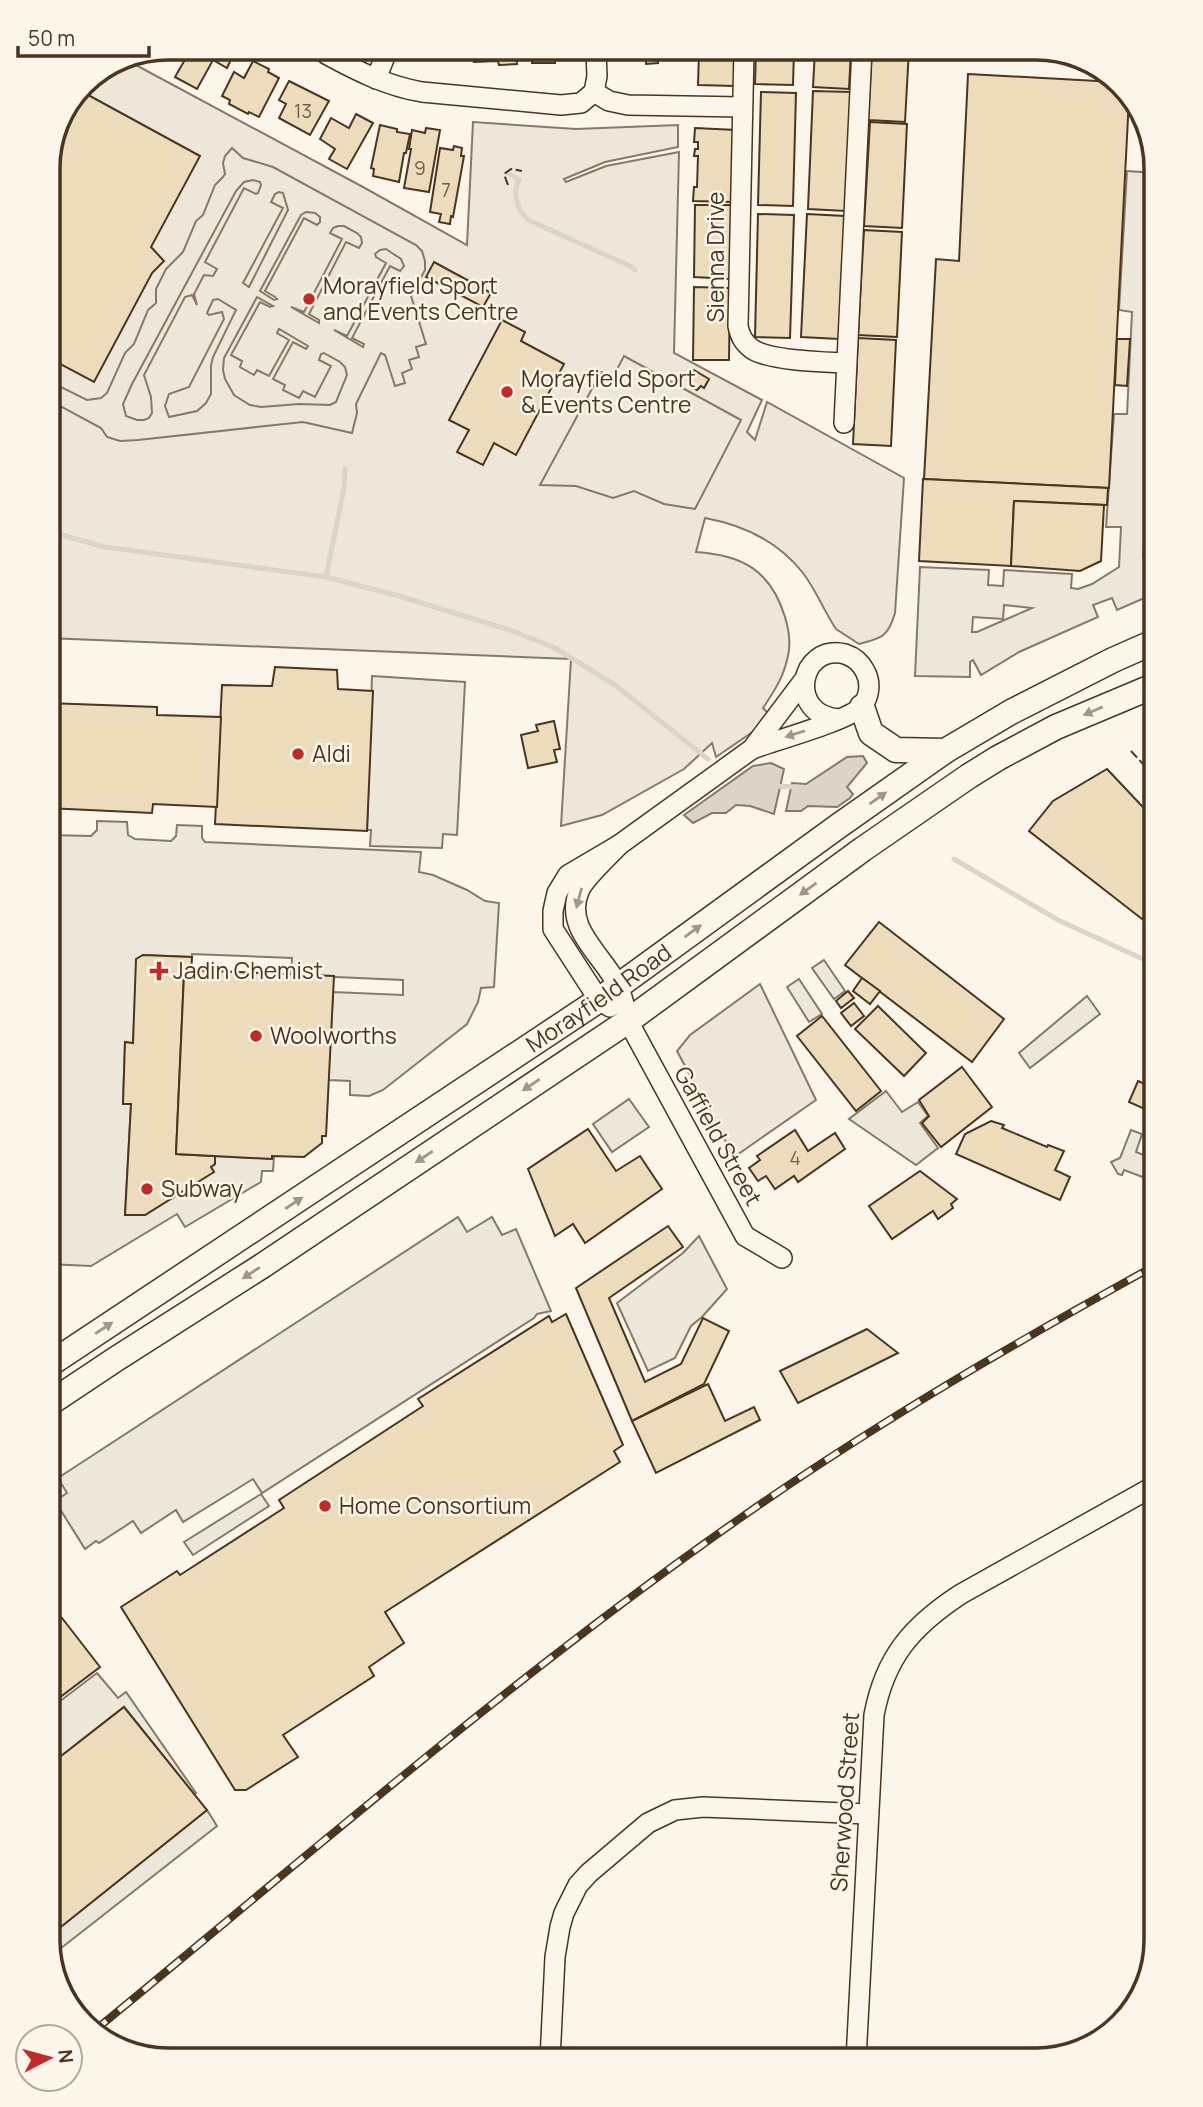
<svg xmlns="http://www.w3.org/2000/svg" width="1203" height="2107" viewBox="0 0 1203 2107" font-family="Manrope,sans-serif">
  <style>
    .green { fill: #ede6d9; stroke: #887966; stroke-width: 2 }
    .parking { fill: #ede7d9; stroke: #887966; stroke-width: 2; fill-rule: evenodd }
    .water { fill: #dcd4c6; stroke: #887966; stroke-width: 2 }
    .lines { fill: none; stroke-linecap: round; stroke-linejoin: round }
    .stream { stroke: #dcd4c6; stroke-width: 5 }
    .building { fill: #ecdcbc; stroke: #4a3520; stroke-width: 2 }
    .minor-casing { stroke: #4a3520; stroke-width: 22 }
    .major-casing { stroke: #4a3520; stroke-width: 27 }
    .minor { stroke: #fbf6e9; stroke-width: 19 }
    .major { stroke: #fbf6e9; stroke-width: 24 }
    .rail-casing { stroke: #4a3520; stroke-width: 8 }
    .rail { stroke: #fbf6e9; stroke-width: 5; stroke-dasharray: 16; stroke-linecap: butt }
    .fence { stroke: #4a3520; stroke-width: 2; stroke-dasharray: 9 3.5; stroke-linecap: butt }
    .oneway { fill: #a29684 }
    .poi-dot { fill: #c62828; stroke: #fbf6e9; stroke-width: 2.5 }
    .labels { text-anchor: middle; stroke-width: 5; stroke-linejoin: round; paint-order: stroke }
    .number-label { font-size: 19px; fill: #725f47 }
    .street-label { font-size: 23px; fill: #4a3520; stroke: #fbf6e9 }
    .poi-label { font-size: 23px; fill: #4a3520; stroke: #fbf6e9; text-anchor: start }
    .rim { fill: none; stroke: #4a3520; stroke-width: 3.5 }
  </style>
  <rect width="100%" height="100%" fill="#fbf6e9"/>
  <g class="green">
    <polygon points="981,48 1043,48 1080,60 1003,55"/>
    <path d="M121 57 363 187 467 245 473 122 576 129 678 125V147L605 162 564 179 566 182 606 166 679 152 674 353 762 400 747 432 755 440 767 402 904 478 895 613C888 637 882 638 859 644L836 629C824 611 816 590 803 573 778 541 743 525 705 518L696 552C743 555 771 571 785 617 789 630 791 647 787 660 783 678 773 693 763 708L769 714 754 731 716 757 712 743 684 769 602 815 561 826 571 659 47 638V160L83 82Z"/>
    <polygon points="760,984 816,1100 734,1157 677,1051 690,1035"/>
  </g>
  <g class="parking">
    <path d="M232 148 243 158 273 167 416 245 422 251 425 261V270L411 296 426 344 416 347 419 357 409 360 412 369 402 373 405 383 395 386 385 355 381 353 356 404 357 413 352 433 303 422 138 440 120 441 107 437 101 428 47 399V380L87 400 101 398 107 393 125 353 134 344 148 310 156 303V289L166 269 183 252 196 221 203 215 215 185 223 177 225 174 223 163 225 156ZM253 180 260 182 261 185 258 193 256 194 244 188 205 262 217 269 213 276 204 275 194 294 197 305 192 295 185 297 144 375 151 397 152 413 149 418 144 420H137L126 416 123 404 132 384 236 191 244 182ZM279 192 283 193 288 210 249 287 243 283 283 208 271 202 275 194ZM306 212 315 213 320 217V222L317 225 304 218 265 291 275 297 277 299 274 300 260 291 301 215ZM338 226H344L357 233 361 237 362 243 359 248 346 242 309 314 319 320V323L291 307 304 312 342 239 330 233 333 228ZM386 249 401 259 404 266 400 271 390 266 352 338 364 344 363 347 334 330 347 336 386 263 376 257 375 254 380 250ZM257 297 273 306 270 307 260 302 231 355 242 361 240 367 254 375 257 370 269 376 289 340 277 333 279 329 308 346 306 349 293 342 273 379 285 385 283 390 299 398 303 391 315 397 331 366 319 360 321 354 324 353 340 362 345 367 347 375 336 402 330 405 299 404 261 407 250 405 234 395 225 379 223 370 224 358ZM218 299 236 310 213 357 211 365V394L206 403 197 411 169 417 165 406 169 394 189 387 224 319 222 312 209 315 207 313 213 300Z"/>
    <path d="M1127 171 1156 173V343L1153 344 1152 370 1155 372 1156 368V546H1146L1147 532H1145L1143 557 1146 559 1156 555V593L1117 610 1112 598 1093 605 1098 617 1019 652 981 675 973 660 970 662V677L915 676 920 567 989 570 988 585 1003 586 1004 570 1072 574 1071 588 1078 589 1092 584 1119 567 1121 527H1106L1114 414H1127L1132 312 1119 310ZM1004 605 1032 608 977 632H972L973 617 1003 619Z"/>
    <polygon points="624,356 741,420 695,509 664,504 634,491 613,498 576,486 540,485 601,372 613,377"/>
    <polygon points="372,676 465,682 457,835 443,834 442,848 370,846 371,830 367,830"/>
    <polygon points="97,821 127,822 128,835 135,839 171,841 176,836 177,825 202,826 202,838 205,842 421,852 419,872 433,875 467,890 485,901 499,903 494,987 481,988 478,1002 467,1024 383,1090 369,1096 350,1095 350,1081 328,1080 333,992 403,995 403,980 291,975 292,958 192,954 192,957 143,955 137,959 133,1043 125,1043 123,1103 131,1104 125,1215 145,1215 213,1172 211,1167 215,1164 215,1156 272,1159 274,1156 273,1171 262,1171 261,1182 185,1227 177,1214 91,1266 47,1264 47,835 91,836 97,830"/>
    <polygon points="824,960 845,991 834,999 812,968"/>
    <polygon points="799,979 822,1014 809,1022 787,987"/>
    <polygon points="1087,996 1100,1014 1030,1068 1019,1053"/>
    <polygon points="886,1091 902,1112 918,1102 928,1116 920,1123 938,1148 916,1165 849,1119"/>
    <polygon points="629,1099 649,1127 612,1152 593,1124"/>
    <polygon points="1131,1130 1142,1134 1136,1152 1156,1160 1156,1182 1124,1170 1122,1175 1118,1174 1111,1162 1120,1158"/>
    <polygon points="458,1217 467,1232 492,1217 502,1235 516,1229 551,1311 537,1314 534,1318 262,1493 253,1479 183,1522 176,1510 141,1533 133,1521 99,1543 96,1541 85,1549 55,1501 67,1493 58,1478"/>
    <polygon points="699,1236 727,1289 702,1317 691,1326 675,1358 648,1371 617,1303 683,1253"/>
    <polygon points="261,1494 269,1506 193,1555 184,1542"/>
    <polygon points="97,1673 118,1698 126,1692 196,1793 194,1794 124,1707 47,1767 47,1704 51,1708"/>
    <polygon points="207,1810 217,1826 51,1956 47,1938"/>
  </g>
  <g class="water">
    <polygon points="863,756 867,763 847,787 853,794 850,798 837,807 808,806 801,811 786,811 792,783 806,784 847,757"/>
    <polygon points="771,763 784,769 774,814 750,806 736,805 726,813 712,813 693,823 684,815 753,766"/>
  </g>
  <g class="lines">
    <g class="stream">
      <path d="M508 173 519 180C512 193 517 210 528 220L630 266 635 270"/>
      <polyline points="47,531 105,547 326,577 399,596 510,630 555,648 615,685 708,759"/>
      <polyline points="326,577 344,488 345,469"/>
      <polyline points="774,786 796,787"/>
      <polyline points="954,859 1058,920 1156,965"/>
    </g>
  </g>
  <g class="building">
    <polygon points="851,49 849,89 813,87 815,50"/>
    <polygon points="872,49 909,49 905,122 868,120"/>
    <polygon points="735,50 734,86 698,85 699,51"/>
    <polygon points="756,50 794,50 793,85 755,84"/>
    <polygon points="642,51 685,51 685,57 658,58 658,63 646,64 646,60 642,60"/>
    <polygon points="524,52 558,52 558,58 555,58 555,63 532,63 532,60 524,60"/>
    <polygon points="474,53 516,53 517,64 499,65 498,61 474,62"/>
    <polygon points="233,55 227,68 213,60 197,89 175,77 187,56"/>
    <polygon points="253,61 269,69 268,72 279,78 259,117 249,112 248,114 229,104 230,100 222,96 234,72 244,78"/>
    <polygon points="968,74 1115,82 1129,98 1109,488 924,479 936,259 959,261"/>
    <polygon points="289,81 329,101 310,135 279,118 286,104 279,100"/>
    <polygon points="79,90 200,156 151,247 164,261 152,273 94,382 47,357 47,160"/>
    <polygon points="813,91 851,92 846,211 808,209"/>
    <polygon points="761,92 796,93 793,206 758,205"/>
    <polygon points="356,114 373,123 347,169 329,159 335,149 320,139 331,118 349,128"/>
    <polygon points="870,122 907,124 902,228 864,226"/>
    <polygon points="380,125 397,129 397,132 410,134 406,153 404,153 399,182 373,176 374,169 371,168"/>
    <polygon points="426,128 440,130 429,192 404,188 411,149 409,149 412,130 425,133"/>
    <polygon points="695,128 736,130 733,202 693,201 694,187 697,187 698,156 694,156 695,149 698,149 698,142 694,142"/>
    <polygon points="454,146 462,148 461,156 464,156 453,217 451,216 450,224 439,222 441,214 430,212 440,148 453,150"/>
    <polygon points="695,205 732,205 730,279 694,277"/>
    <polygon points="758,214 794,215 790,338 755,337"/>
    <polygon points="807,214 845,216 839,339 801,337"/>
    <polygon points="864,230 902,232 897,337 858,335"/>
    <polygon points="434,262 491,293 483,307 426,277"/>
    <polygon points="694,287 730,288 729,360 693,360"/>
    <polygon points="502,320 525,332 521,341 564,364 516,455 494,443 483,465 457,452 469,430 449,420"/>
    <polygon points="858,338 896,340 891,446 853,444"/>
    <polygon points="1117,339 1130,339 1127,386 1115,385"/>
    <polygon points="694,370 709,379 704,388 701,386 697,390 690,386 691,380 689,379"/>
    <polygon points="923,479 1108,488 1107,505 1014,501 1011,566 919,561"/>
    <polygon points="1014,501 1104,505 1101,561 1080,571 1011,566"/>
    <polygon points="275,667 337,670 338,689 373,691 367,831 215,824 222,685 272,686"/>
    <polygon points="47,703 157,707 157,715 221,717 217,807 153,804 152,813 47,808"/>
    <polygon points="554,721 560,749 554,750 557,762 528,768 521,735 538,731 536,725"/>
    <polygon points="1107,769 1156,821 1156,905 1142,919 1029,831 1053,801"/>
    <polygon points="879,922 1004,1019 972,1062 845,965"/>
    <polygon points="143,955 192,957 191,974 184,974 176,1154 215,1156 215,1164 211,1167 214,1172 145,1215 125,1215 131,1104 123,1104 125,1042 133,1043 136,959"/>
    <polygon points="191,970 334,976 326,1136 322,1136 322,1143 304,1157 272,1156 272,1159 176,1154 184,974 191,974"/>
    <polygon points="862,978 880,991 870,1004 853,991"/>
    <polygon points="848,991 854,998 841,1008 836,1001"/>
    <polygon points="854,1003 864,1016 851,1026 841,1013"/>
    <polygon points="878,1006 926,1053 904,1076 855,1029"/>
    <polygon points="822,1016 881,1091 856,1111 797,1036"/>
    <polygon points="962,1067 992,1107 941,1147 922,1123 929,1116 919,1100"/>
    <polygon points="1138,1081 1154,1088 1153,1090 1156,1091 1156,1114 1129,1102"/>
    <polygon points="991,1121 1004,1125 1002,1128 1047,1147 1048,1145 1064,1151 1055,1170 1070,1177 1060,1200 956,1154 965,1134"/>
    <polygon points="588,1129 616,1171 640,1156 662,1189 585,1243 573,1224 555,1236 528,1169"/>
    <polygon points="795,1130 808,1151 835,1133 845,1149 798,1182 794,1176 775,1189 766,1176 758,1181 749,1168 760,1160 757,1156"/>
    <polygon points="920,1171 957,1199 951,1204 953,1208 938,1219 933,1211 892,1239 869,1206"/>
    <polygon points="668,1226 683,1247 609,1298 645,1382 681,1364 703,1318 729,1331 704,1384 632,1421 576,1288"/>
    <polygon points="566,1314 623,1445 614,1451 620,1462 385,1612 404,1643 369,1667 374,1676 283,1735 298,1757 246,1790 235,1790 121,1607 177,1571 180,1575 284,1508 279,1500 423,1406 418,1399 549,1316 552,1322"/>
    <polygon points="867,1329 898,1353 798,1403 780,1371"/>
    <polygon points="708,1384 725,1421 754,1407 760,1420 656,1473 632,1421"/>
    <polygon points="62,1618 100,1667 51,1704 47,1699 47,1629"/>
    <polygon points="124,1707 207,1810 47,1938 47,1767"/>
  </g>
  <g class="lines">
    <g class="minor-casing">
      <g id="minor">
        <path d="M744 50 738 326C740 336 743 342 752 349 770 361 823 362 846 363"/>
        <path d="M326 54C357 71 387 86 422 92L561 105 581 103 594 92 609 101 628 105 742 107"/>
        <polyline points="376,79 386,54"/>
        <polyline points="594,92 597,76 596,52"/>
        <polyline points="844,423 862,49"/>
        <path d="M752 749C773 741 851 720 862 706 870 696 871 682 865 671 861 663 854 657 845 654 799 643 786 715 839 719"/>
        <path d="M619 845C609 856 586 877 580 889 562 927 602 954 617 984 623 995 625 1009 628 1021L745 1236 782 1258"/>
        <polyline points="610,1007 599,1000 553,929 553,911 557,893 568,875 619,845 752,749 804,680"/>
        <polyline points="550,2060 555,1957 560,1927 564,1913 578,1885 589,1873 648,1823 675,1810 703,1807 868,1814"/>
        <path d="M856 2060 874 1715C885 1657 912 1626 961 1594L1156 1485"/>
      </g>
    </g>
    <g class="major-casing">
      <g id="major">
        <polyline points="862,707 871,733 896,750 945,751"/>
        <path id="s1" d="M47 1366 599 1000 837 827 945 751 1011 712 1113 660 1156 641"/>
        <polyline points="47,1405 116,1359 262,1266 628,1021 863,849 969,776 998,758 1056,727 1156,685"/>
      </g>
    </g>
    <use href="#minor" class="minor"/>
    <use href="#major" class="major"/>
    <g class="rail-casing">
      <path id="rail" d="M94 2031C306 1857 514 1676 739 1519 873 1425 1013 1344 1156 1265"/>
    </g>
    <use href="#rail" class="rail"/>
    <g class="fence">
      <polyline points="508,185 504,174 511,169 522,171"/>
      <polyline points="1131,751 1156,778"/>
    </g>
  </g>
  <defs><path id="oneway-solid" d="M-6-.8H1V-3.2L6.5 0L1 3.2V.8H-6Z" transform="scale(1.75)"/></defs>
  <g class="oneway">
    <use href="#oneway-solid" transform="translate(1093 711) rotate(157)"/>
    <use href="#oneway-solid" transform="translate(795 734) rotate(162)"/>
    <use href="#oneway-solid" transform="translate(878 798) rotate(-35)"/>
    <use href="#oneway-solid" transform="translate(808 889) rotate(144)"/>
    <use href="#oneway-solid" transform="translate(579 898) rotate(105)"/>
    <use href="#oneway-solid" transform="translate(693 931) rotate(-36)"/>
    <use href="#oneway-solid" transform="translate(531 1085) rotate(146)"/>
    <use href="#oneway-solid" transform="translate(424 1157) rotate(146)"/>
    <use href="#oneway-solid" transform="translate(294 1203) rotate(-33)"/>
    <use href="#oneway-solid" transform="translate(251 1273) rotate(147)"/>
    <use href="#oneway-solid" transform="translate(104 1328) rotate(-33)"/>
  </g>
  <g class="poi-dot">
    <circle cx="309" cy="299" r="7"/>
    <circle cx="507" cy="392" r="7"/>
    <circle cx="298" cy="754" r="7"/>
    <path d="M155.5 960.5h7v7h7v7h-7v7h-7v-7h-7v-7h7z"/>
    <circle cx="256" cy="1036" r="7"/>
    <circle cx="147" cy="1189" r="7"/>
    <circle cx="325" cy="1506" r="7"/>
  </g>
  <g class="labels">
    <g class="number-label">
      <text x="303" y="118">13</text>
      <text x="420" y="175">9</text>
      <text x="446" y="197">7</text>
      <text x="795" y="1165">4</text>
    </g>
    <g class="street-label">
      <text transform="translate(716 257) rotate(-90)" y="8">Sienna Drive</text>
      <text dy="8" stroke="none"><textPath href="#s1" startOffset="663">Morayfield Road</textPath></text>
      <text transform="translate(718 1136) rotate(61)" y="8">Gaffield Street</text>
      <text transform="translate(845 1802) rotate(-86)" y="8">Sherwood Street</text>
    </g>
    <g class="poi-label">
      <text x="323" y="294">Morayfield Sport<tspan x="323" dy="26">and Events Centre</tspan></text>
      <text x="521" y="387">Morayfield Sport<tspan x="521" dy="26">&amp; Events Centre</tspan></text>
      <text x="312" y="762">Aldi</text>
      <text x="173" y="979">Jadin Chemist</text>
      <text x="270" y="1044">Woolworths</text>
      <text x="161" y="1197">Subway</text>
      <text x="339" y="1514">Home Consortium</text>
    </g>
  </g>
  <path d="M0 0H1203V2107H0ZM168 60H1036A108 108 0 0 1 1144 168V1940A108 108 0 0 1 1036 2048H168A108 108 0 0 1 60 1940V168A108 108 0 0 1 168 60Z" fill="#fbf6e9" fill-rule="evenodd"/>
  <path class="rim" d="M168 60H1036A108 108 0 0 1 1144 168V1940A108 108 0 0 1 1036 2048H168A108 108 0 0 1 60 1940V168A108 108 0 0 1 168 60Z"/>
  <g transform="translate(49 2058) rotate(84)"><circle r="33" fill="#fbf6e9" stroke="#b4a999" stroke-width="2"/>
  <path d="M0-5L12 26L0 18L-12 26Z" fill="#c62828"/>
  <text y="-10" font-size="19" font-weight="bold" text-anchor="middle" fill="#4a3520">N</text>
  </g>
  <path d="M18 46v10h131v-10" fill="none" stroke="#4a3520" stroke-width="3.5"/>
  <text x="28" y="46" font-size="21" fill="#4a3520" stroke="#fbf6e9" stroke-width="5" paint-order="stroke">50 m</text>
</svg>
